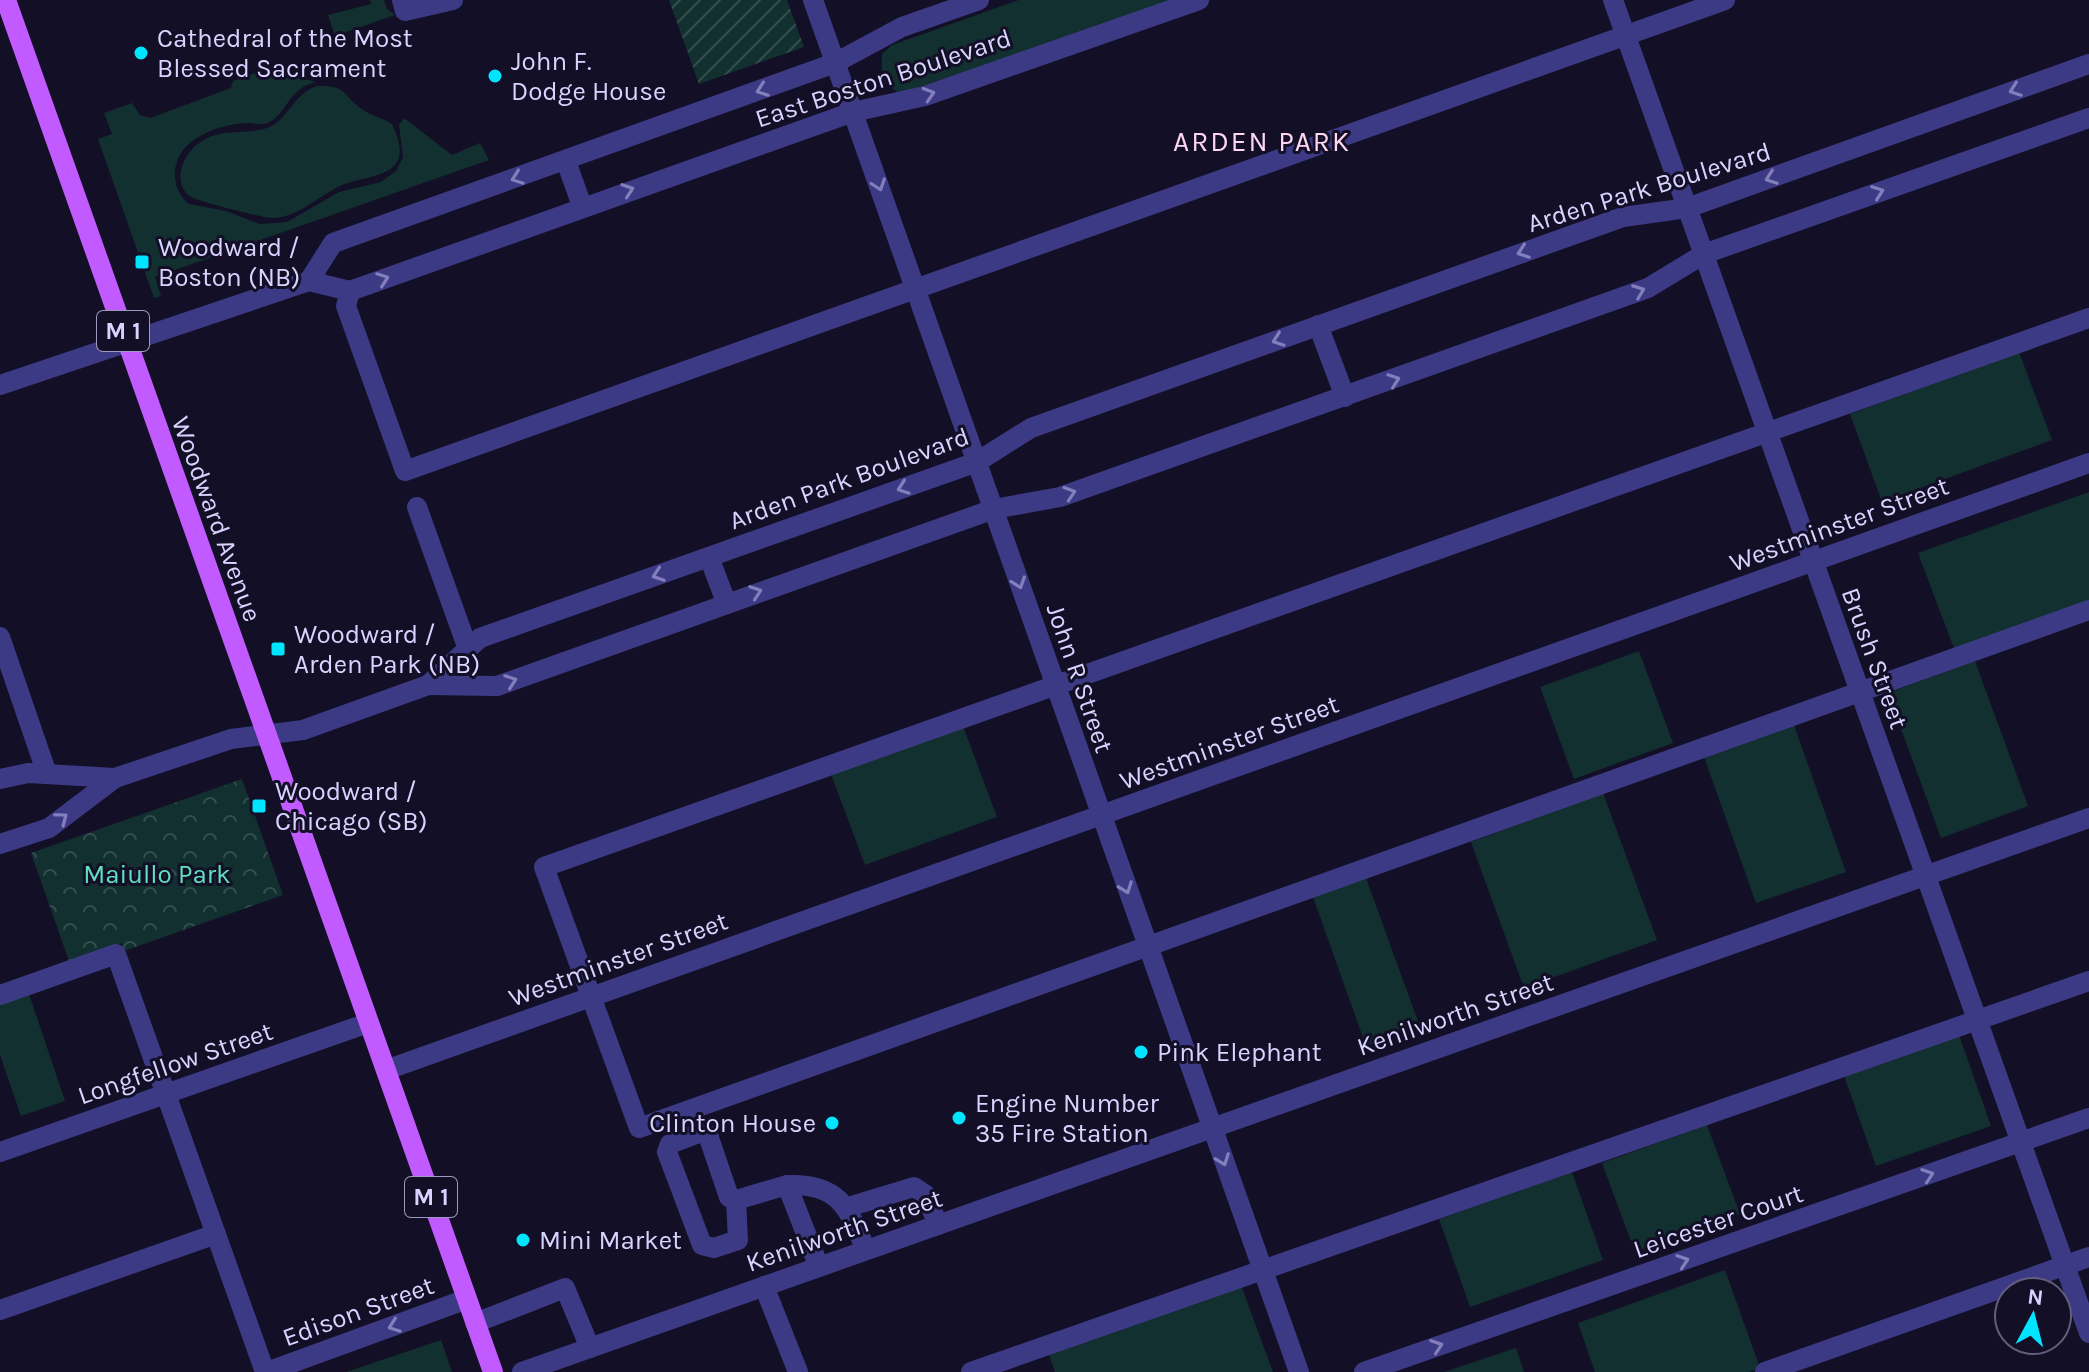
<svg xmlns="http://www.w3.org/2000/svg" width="2089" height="1372" viewBox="0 0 2089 1372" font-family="Karla,sans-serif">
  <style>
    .grass { fill: #12302f }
    .park { fill: url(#park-crowns) }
    .garden { fill: url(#garden-furrows) }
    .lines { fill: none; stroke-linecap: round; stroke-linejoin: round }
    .minor { stroke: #3d3a85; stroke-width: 20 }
    .major { stroke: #c25bff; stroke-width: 20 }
    .oneway { stroke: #837fbc }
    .poi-dot { fill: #00e5ff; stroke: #130f26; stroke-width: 3 }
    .labels { text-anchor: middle; stroke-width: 6; stroke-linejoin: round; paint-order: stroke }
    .shield { fill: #130f26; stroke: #9e99be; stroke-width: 2 }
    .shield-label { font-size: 24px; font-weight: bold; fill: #d9d4ff }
    .poi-label { font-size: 26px; fill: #d9d4ff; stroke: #130f26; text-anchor: start }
    .street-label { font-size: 26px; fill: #d9d4ff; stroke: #130f26 }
    .park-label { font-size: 26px; fill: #5fe0c0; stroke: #130f26 }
    .neighbourhood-label { font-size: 28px; letter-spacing: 2px; fill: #ffd6f0; stroke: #130f26 }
  </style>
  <defs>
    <pattern id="park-crowns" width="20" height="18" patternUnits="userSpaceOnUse" patternTransform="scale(2)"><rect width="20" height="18" fill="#12302f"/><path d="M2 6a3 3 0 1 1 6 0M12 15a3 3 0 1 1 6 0" fill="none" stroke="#344d4e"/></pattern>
    <pattern id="garden-furrows" width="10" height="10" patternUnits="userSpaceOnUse" patternTransform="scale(2)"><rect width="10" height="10" fill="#12302f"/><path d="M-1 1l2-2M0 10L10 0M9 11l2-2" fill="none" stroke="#344d4e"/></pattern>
  </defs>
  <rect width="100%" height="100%" fill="#130f26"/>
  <g class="grass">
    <polygon points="370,0 384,0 387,9 395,15 335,36 328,15 371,4"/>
    <polygon points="1019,0 1178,0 900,94 882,81 882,54 892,45"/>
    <path d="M281 64 298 77 316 82C287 88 287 117 265 124 259 125 252 123 246 123 218 125 178 138 175 171 174 185 179 195 189 204L226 211 260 224 287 222 339 192 381 182 396 171 403 157 399 125 404 118 452 155 480 143 489 160 155 277 161 296 154 298 98 139 112 134 104 113 132 103 140 115 150 118 231 88 233 81Z"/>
    <path d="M317 86C349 85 342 96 362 109 371 116 383 118 392 124 417 176 377 173 345 184 321 193 300 217 274 218 266 219 197 201 191 197 170 183 184 151 202 141 222 128 246 135 267 128 288 121 292 94 317 86Z"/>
    <polygon points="2019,352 2052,440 1882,502 1850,414"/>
    <polygon points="2089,492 2089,602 1955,651 1918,553"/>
    <polygon points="1639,651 1673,743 1574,779 1540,687"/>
    <polygon points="1975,661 2028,806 1941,838 1888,693"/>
    <polygon points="1794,725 1846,872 1756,903 1704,757"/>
    <polygon points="963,726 997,817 865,865 831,774"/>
    <polygon points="1603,793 1657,940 1524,988 1471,842"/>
    <polygon points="1366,878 1420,1027 1366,1046 1313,897"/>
    <polygon points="29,994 65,1101 21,1116 0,1055 0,1004"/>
    <polygon points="1958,1032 1991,1126 1876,1166 1843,1073"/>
    <polygon points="1707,1125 1740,1214 1635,1252 1602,1163"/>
    <polygon points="1572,1172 1603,1260 1470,1307 1439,1219"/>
    <polygon points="1725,1270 1760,1368 1749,1372 1595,1372 1578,1323"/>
    <polygon points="1241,1285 1273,1372 1055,1372 1049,1355"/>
    <polygon points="441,1340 452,1372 346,1372"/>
    <polygon points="1516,1348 1524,1372 1444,1372"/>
  </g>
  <polygon class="park" points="242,779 283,895 124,951 121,943 69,961 31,853"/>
  <polygon class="garden" points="669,0 787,0 804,47 699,84"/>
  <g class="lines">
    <g class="minor">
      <polyline points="402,0 405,11 453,0"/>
      <polyline points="813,0 1299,1372"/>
      <polyline points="1613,0 2089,1333"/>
      <polyline points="2089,64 1687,208 1623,217 1031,428 977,462 480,638 428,685 497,686 994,509 1060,497 1648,288 1704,254 2089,118"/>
      <polyline points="566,161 582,206"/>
      <polyline points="309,281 333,243 835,63 902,27 979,0"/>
      <polyline points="350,291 346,306 405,471 1725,0"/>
      <polyline points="2089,318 544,867 639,1128 2089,610"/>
      <polyline points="1318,325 1345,397"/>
      <polyline points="0,385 309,281 350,291 853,112 925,96 1199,0"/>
      <polyline points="417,507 468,649"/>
      <polyline points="709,557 726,602"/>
      <polyline points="0,637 47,774"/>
      <polyline points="0,779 28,773 115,778"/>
      <polyline points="0,844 49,828 115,778 231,739 303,730 428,685"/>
      <polyline points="0,995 116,954 265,1372"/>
      <polyline points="386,1070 2089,463"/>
      <polyline points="0,1152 368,1023"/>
      <path d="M787 1185C839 1183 848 1207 866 1250"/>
      <polyline points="736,1200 738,1240 714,1248 702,1245 667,1152 670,1144 699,1133 708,1135 729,1197 736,1200 787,1185 819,1267"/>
      <polyline points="848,1207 914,1187 926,1195 938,1225"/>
      <polyline points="764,1286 798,1372"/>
      <polyline points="0,1310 216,1234"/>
      <polyline points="475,1323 565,1288 590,1348"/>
      <polyline points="267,1372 467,1299"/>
      <polyline points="522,1372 2089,818"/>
      <polyline points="971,1372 2089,981"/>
      <polyline points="1364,1372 2089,1118"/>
      <polyline points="1765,1372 2089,1257"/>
    </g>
    <polyline class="major" points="6,0 493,1372"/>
  </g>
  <defs><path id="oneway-chevron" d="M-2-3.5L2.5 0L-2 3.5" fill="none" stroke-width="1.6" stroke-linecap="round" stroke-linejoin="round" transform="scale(2)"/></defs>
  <g class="oneway">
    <use href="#oneway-chevron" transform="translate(762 90) rotate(160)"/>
    <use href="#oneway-chevron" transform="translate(2015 90) rotate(160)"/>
    <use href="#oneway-chevron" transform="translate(929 94) rotate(-17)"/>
    <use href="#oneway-chevron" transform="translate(517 178) rotate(160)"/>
    <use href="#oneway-chevron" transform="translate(1771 178) rotate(160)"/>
    <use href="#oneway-chevron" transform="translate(879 185) rotate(71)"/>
    <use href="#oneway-chevron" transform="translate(628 190) rotate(-19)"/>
    <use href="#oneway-chevron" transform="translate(1878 192) rotate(-20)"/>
    <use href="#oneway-chevron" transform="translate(1523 252) rotate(160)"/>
    <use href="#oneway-chevron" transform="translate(383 279) rotate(-20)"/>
    <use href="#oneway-chevron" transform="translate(1639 291) rotate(-21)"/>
    <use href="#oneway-chevron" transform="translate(1278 340) rotate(160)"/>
    <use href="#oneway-chevron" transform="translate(1394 380) rotate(-20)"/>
    <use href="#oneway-chevron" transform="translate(903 488) rotate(160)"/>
    <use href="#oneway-chevron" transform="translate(1070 493) rotate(-18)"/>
    <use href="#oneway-chevron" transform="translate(658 575) rotate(161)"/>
    <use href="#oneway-chevron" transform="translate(1019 583) rotate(71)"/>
    <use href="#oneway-chevron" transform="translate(756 592) rotate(-19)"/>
    <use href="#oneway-chevron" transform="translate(511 681) rotate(-20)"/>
    <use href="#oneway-chevron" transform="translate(62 818) rotate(-37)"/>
    <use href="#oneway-chevron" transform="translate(1126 888) rotate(70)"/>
    <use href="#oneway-chevron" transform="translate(1223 1160) rotate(70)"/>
    <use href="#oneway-chevron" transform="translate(1928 1175) rotate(-19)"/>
    <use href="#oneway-chevron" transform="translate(1683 1261) rotate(-19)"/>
    <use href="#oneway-chevron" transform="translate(394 1326) rotate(160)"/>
    <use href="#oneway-chevron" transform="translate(1437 1346) rotate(-19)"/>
  </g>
  <g class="poi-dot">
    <circle cx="141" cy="53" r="8"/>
    <circle cx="495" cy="76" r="8"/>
    <rect x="134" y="254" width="16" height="16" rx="4"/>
    <rect x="270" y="641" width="16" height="16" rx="4"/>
    <rect x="251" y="798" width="16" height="16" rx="4"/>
    <circle cx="1141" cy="1052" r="8"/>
    <circle cx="959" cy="1118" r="8"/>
    <circle cx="832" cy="1123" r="8"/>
    <circle cx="523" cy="1240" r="8"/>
  </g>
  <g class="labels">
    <g class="shield">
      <rect x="97" y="311" width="52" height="40" rx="6"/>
      <rect x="405" y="1177" width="52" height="40" rx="6"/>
    </g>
    <g class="shield-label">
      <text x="123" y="339">M 1</text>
      <text x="431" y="1205">M 1</text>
    </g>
    <g class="poi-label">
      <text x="157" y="47">Cathedral of the Most<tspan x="157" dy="30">Blessed Sacrament</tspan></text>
      <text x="511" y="70">John F.<tspan x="511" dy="30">Dodge House</tspan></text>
      <text x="158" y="256">Woodward /<tspan x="158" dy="30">Boston (NB)</tspan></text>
      <text x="294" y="643">Woodward /<tspan x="294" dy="30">Arden Park (NB)</tspan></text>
      <text x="275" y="800">Woodward /<tspan x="275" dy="30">Chicago (SB)</tspan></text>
      <text x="1157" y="1061">Pink Elephant</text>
      <text x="975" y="1112">Engine Number<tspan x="975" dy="30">35 Fire Station</tspan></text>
      <text x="816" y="1132" text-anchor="end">Clinton House</text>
      <text x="539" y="1249">Mini Market</text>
    </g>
    <g class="street-label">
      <text transform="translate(883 78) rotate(-18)" y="9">East Boston Boulevard</text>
      <text transform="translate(1649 187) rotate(-17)" y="9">Arden Park Boulevard</text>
      <text transform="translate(849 478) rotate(-20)" y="9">Arden Park Boulevard</text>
      <text transform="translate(217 519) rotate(70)" y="9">Woodward Avenue</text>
      <text transform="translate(1839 524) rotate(-20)" y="9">Westminster Street</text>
      <text transform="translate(1875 658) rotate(70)" y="9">Brush Street</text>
      <text transform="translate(1080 678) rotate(71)" y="9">John R Street</text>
      <text transform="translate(1229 742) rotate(-20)" y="9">Westminster Street</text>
      <text transform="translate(618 959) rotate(-20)" y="9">Westminster Street</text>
      <text transform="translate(1455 1014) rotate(-19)" y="9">Kenilworth Street</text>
      <text transform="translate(175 1063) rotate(-19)" y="9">Longfellow Street</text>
      <text transform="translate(1718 1221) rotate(-19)" y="9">Leicester Court</text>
      <text transform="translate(844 1230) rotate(-19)" y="9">Kenilworth Street</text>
      <text transform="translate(358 1311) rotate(-20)" y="9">Edison Street</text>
    </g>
    <g class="park-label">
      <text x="157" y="883">Maiullo Park</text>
    </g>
    <g class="neighbourhood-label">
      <text x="1262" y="151">ARDEN PARK</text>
    </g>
  </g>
  <g transform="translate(2033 1316) rotate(7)"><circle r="38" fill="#130f26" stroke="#625e7d" stroke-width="2"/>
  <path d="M0-6L14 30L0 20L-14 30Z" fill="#00e5ff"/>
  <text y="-12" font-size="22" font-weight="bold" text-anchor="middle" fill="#d9d4ff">N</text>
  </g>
</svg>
